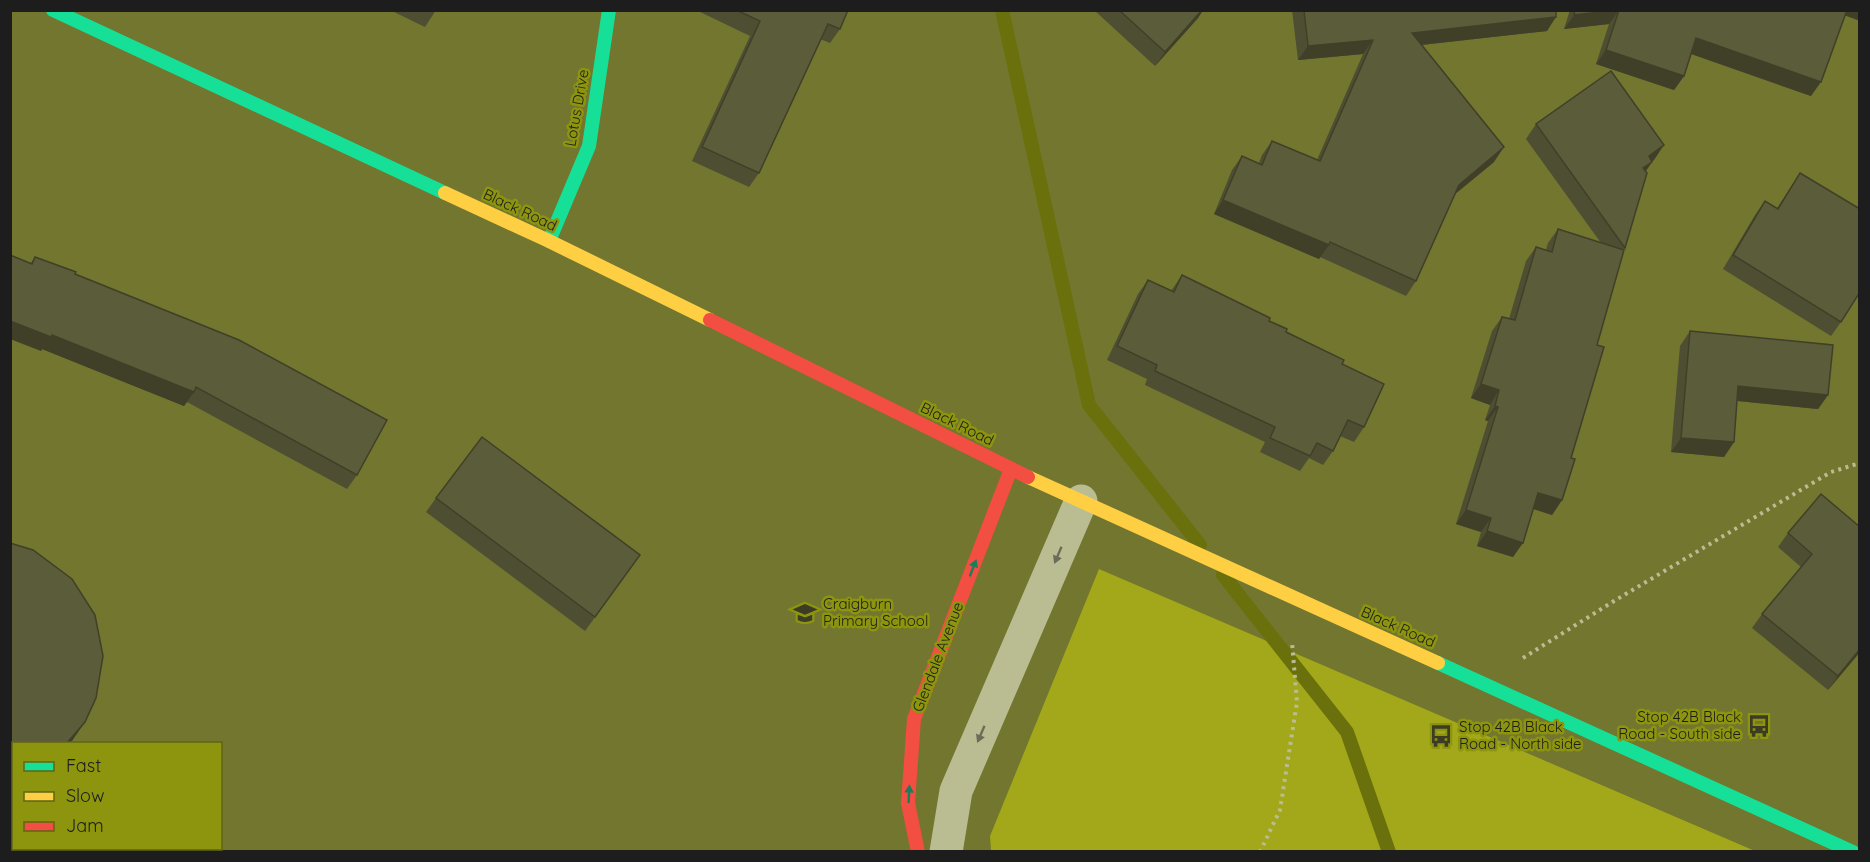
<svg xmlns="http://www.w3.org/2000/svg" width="1870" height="862" viewBox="0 0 1870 862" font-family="Quicksand,sans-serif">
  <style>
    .green { fill: #a2a819 }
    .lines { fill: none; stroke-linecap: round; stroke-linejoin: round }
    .stream { stroke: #6a710c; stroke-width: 14 }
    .path { stroke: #babd92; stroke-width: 4; stroke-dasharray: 3 4.5; stroke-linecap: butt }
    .street { stroke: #babd92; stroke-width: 33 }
    .fast { stroke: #16e098; stroke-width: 14 }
    .slow { stroke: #ffcf43; stroke-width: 14 }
    .jam { stroke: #f24e42; stroke-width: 14 }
    .wall { fill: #4e4f32 }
    .shaded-wall { fill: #404029 }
    .building { fill: #5b5c3a; stroke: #404029; stroke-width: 1.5 }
    .oneway { fill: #6c6d58 }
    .oneway2 { fill: #1a7e5a }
    .labels { text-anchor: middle; stroke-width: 5; stroke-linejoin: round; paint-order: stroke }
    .street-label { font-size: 15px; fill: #1d1d1d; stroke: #8d950f }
    .poi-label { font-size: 15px; fill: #1d1d1d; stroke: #8d950f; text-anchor: start }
  </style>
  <rect width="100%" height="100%" fill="#72762e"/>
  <polygon class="green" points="1099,569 1755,851 991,851 990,836"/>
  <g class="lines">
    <g class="stream">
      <polyline points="1002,10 1089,405 1200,545"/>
      <polyline points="1223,575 1347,732 1389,852"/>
    </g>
    <g class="path">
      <polyline points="1523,658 1614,601 1831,472 1860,463"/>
      <polyline points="1260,852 1280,810 1297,702 1292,642"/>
    </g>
    <polyline class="street" points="946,852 956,791 1081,501"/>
    <g class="fast">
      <polyline points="53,10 445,193"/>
      <polyline points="549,241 589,146 609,10"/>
      <polyline points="1438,663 1853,852"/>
    </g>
    <g class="slow">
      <polyline points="445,193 549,241 710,320"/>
      <polyline points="1028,477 1438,663"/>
    </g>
    <g class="jam">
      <polyline points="710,320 1028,477"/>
      <polyline points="918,852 908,803 914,719 1011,469"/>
    </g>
  </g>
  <g class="wall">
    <polygon points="390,10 436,10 425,27"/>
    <polygon points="696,10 848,10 840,29 830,43 820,39 759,173 749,187 692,161 750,36"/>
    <polygon points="1094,10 1203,10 1198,18 1155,66"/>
    <polygon points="1292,10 1556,10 1547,31 1422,45 1494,162 1455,194 1416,281 1406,296 1320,257 1319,259 1214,214 1232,170 1242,156 1259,163 1262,155 1272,141 1317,160 1363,54 1298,60"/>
    <polygon points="1570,10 1860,10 1845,15 1811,96 1691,54 1684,76 1674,90 1596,64 1609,24 1564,29"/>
    <polygon points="1536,124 1654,160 1652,161 1652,162 1646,171 1625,248 1623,250 1597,345 1562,500 1552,515 1533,509 1513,557 1477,546 1481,532 1456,524 1488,421 1485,420 1490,405 1471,398 1492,331 1502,317 1509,319 1526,261 1536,247 1546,250 1548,243 1558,229 1601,243 1526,139"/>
    <polygon points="1800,173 1841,322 1831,336 1723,269 1755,215 1765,201 1777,208"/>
    <polygon points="35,257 75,274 357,475 347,489 187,402 184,406 42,349 41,351 31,263"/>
    <polygon points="1182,275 1269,321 1342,364 1364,427 1354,442 1340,436 1333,451 1323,465 1309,458 1300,471 1260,452 1265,442 1145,385 1147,379 1107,360 1138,294 1148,280 1171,291"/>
    <polygon points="1690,331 1828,395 1818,409 1737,401 1734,442 1724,457 1671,452 1680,346"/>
    <polygon points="436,498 630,569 585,631 426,512"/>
    <polygon points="1860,527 1860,652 1828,690 1752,628 1762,614 1801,567 1778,547 1788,533"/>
  </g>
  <g class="shaded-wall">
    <polygon points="1202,10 1203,10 1198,18 1155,66 1165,52"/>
    <polygon points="1619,10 1609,24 1564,29 1574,15"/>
    <polygon points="1843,10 1860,10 1860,21 1841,14"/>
    <polygon points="1556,17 1547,31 1402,47 1412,33"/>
    <polygon points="1696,38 1821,82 1811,96 1686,52"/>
    <polygon points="1373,40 1363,54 1298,60 1308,46"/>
    <polygon points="1606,50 1684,76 1674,90 1596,64"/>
    <polygon points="1664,145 1654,160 1639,170 1649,156"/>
    <polygon points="1504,147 1494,162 1449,199 1459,185"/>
    <polygon points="1652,162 1642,176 1643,168"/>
    <polygon points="1223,200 1329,245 1319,259 1214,214"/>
    <polygon points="10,321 52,335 194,392 184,406 42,349 41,351 10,339"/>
    <polygon points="1481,384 1499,390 1490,405 1471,398"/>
    <polygon points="1738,386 1828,395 1818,409 1729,400"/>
    <polygon points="1495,406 1498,407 1488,421 1485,420"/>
    <polygon points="1681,438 1734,442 1724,457 1671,452"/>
    <polygon points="1538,493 1562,500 1552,515 1528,507"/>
    <polygon points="1466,510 1491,518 1481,532 1456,524"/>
    <polygon points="1487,531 1523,543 1513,557 1477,546"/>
    <polygon points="1860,649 1860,652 1828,690 1838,676"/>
    <polygon points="85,722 70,744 66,744"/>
    <polygon points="10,775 14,775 14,792 10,793"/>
  </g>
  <g class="building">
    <polygon points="736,10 848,10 840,29 828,24 759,173 702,147 760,21"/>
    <polygon points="1119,10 1202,10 1165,52"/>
    <polygon points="1304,10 1556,10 1556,17 1412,33 1504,147 1459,185 1416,281 1330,242 1329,245 1223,200 1242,156 1262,165 1272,141 1320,161 1373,40 1308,46"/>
    <polygon points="1575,10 1617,10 1574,15"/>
    <polygon points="1619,10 1847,10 1821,82 1696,38 1684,76 1606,50"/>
    <polygon points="1611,71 1664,145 1649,156 1652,162 1643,168 1647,173 1625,248 1536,124"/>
    <polygon points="1800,173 1860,209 1860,292 1841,322 1733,255 1765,201 1778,209"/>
    <polygon points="1558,229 1624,250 1597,345 1604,347 1571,458 1575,459 1562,500 1538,493 1523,543 1487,531 1491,518 1466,510 1498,407 1495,406 1499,390 1481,384 1502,317 1515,320 1536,247 1552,252"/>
    <polygon points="10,255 32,264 35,257 76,272 75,274 239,340 387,420 357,475 196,387 194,392 52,335 51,337 10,321"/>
    <polygon points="1182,275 1270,318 1269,321 1287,329 1286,332 1344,360 1342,364 1384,384 1364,427 1348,420 1333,451 1317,443 1310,456 1270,438 1275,427 1155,371 1157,365 1117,346 1148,280 1174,292"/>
    <polygon points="1690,331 1833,345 1828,395 1738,386 1734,442 1681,438"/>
    <polygon points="482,437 640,555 595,617 436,498"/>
    <polygon points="1821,494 1860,527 1860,649 1838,676 1762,614 1812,554 1788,533"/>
    <polygon points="10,543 33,550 72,579 95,615 103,656 96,698 85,722 66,744 14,744 14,775 10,775"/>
  </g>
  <defs><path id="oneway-solid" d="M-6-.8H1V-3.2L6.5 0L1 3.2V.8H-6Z" transform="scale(1.5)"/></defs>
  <g class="oneway">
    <use href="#oneway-solid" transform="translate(1058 555) rotate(113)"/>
    <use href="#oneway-solid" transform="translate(981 734) rotate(113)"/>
  </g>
  <g class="oneway2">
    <use href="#oneway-solid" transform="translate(973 568) rotate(-69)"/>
    <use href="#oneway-solid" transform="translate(909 794) rotate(-87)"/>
  </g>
  <defs>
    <g id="school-bare" transform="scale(1.8)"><path d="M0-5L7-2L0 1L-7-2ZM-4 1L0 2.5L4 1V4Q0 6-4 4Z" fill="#3b3c23" stroke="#8d950f" stroke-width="2.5" paint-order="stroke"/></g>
    <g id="bus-bare" transform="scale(1.8)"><path d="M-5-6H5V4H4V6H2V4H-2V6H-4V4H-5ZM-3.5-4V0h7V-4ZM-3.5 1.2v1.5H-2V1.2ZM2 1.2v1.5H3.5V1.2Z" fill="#3b3c23" stroke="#8d950f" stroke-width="2.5" paint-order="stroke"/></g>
  </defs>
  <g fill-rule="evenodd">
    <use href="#school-bare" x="805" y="613"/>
    <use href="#bus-bare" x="1759" y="726"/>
    <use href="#bus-bare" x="1441" y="736"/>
  </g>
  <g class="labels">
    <g class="street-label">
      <text transform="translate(577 108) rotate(-80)" y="5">Lotus Drive</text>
      <text transform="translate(520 210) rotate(25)" y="5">Black Road</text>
      <text transform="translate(957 424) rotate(26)" y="5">Black Road</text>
      <text transform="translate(1398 627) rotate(24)" y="5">Black Road</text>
      <text transform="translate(938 657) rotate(-69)" y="5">Glendale Avenue</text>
    </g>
    <g class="poi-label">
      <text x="823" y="609">Craigburn<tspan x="823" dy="17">Primary School</tspan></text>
      <text x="1741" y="722" text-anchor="end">Stop 42B Black<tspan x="1741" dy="17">Road - South side</tspan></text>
      <text x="1459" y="732">Stop 42B Black<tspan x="1459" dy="17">Road - North side</tspan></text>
    </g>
  </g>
  <rect width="1870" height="862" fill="none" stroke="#1d1d1d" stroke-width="24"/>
  <rect x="12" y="742" width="210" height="108" fill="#8d950f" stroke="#606515" stroke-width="1.5"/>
  <rect x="24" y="762" width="30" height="9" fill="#16e098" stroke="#606515" stroke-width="1.5"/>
  <text x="66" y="772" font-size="18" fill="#1d1d1d">Fast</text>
  <rect x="24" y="792" width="30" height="9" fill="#ffcf43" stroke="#606515" stroke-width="1.5"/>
  <text x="66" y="802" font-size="18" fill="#1d1d1d">Slow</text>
  <rect x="24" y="822" width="30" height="9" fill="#f24e42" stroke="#606515" stroke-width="1.5"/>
  <text x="66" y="832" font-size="18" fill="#1d1d1d">Jam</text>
</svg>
